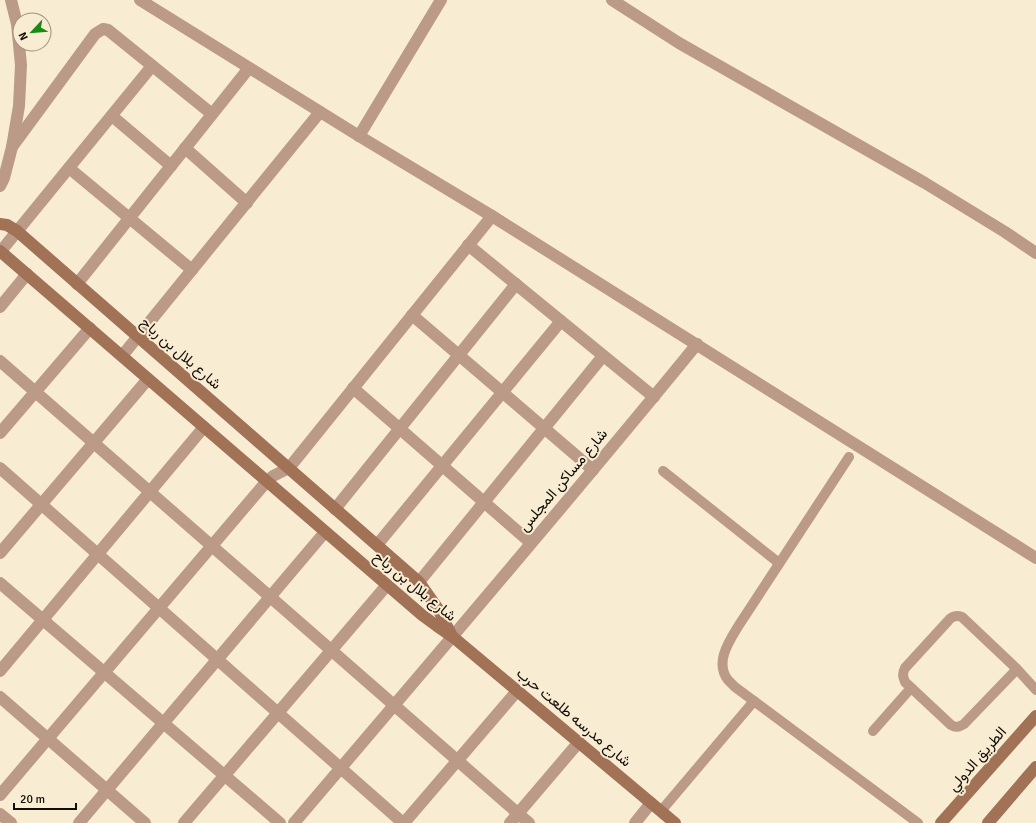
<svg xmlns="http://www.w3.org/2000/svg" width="1036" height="823" viewBox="0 0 1036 823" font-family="Signika,Vazirmatn,sans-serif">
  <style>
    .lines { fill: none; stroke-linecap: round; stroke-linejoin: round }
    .lane { stroke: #bc9a88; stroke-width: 10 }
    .street { stroke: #bc9a88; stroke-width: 12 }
    .secondary { stroke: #a27257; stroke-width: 12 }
    .labels { text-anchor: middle; stroke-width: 4; stroke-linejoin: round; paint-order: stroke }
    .street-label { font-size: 15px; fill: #120e06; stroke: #f8ecd3 }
  </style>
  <rect width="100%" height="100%" fill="#f8ecd3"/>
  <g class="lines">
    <g class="lane">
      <path d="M849 457 739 625C730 640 714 662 728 680 730 682 733 685 735 687L918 823"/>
      <polyline points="663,471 779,563"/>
      <path d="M1017 669 964 724C959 727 956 728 951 725L905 682C903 677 902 674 905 668L948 621C952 616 956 615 962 617L1017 669 1036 690"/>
      <polyline points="873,731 911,688"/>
      <polyline points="661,811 754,701"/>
    </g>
    <g class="street">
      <polyline points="140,0 359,136 492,216 1036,558"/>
      <polyline points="612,0 679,43 925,183 1005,232 1036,253"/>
      <polyline points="112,116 171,166"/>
      <polyline points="359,136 441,0"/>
      <polyline points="12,147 95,34 103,29 108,30 212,114"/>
      <polyline points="185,148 247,203"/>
      <polyline points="69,168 192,270"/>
      <polyline points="0,186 4,178 12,147 19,106 21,65 17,24 11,0"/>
      <polyline points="468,245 654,397"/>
      <polyline points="1,251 152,66"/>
      <polyline points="77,284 249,68"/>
      <polyline points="0,307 27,274"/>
      <polyline points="412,315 593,470"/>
      <polyline points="122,356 320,112"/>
      <polyline points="0,361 529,823"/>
      <polyline points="353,388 531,543"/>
      <polyline points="0,433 90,328"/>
      <polyline points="0,468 403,823"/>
      <polyline points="335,509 516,284"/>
      <polyline points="377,545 561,321"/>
      <polyline points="0,553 148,379"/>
      <polyline points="419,582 603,356"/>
      <polyline points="0,583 280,823"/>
      <polyline points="0,671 204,427"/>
      <polyline points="0,697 145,823"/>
      <polyline points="0,795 267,481 273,476 289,468 492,216"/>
      <polyline points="0,814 11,823"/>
      <polyline points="79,823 325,532"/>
      <polyline points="184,823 387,585"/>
      <path d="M294 823C429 664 565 506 697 344"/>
      <polyline points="404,823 517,691"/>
      <polyline points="510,823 579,742"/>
      <polyline points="635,823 651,803"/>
    </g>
    <g class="secondary">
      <polyline points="0,224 7,225 17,231 419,582 438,609 452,636"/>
      <polyline points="0,251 422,615 437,626 453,637 675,823"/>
      <polyline points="941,823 1036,716"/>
      <polyline points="988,823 1036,767"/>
    </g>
  </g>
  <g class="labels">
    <g class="street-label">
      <text transform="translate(181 353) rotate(41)" y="5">شارع بلال بن رباح</text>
      <text transform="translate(563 480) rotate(-50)" y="5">شارع مساكن المجلس</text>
      <text transform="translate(415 586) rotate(39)" y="5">شارع بلال بن رباح</text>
      <text transform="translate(574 717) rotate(40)" y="5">شارع مدرسه طلعت حرب</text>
      <text transform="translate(977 759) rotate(-49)" y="5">الطريق الدولي</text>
    </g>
  </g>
  <g transform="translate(32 32) rotate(244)"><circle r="19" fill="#f8ecd3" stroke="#9c9381"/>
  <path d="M0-3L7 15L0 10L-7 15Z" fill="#188c12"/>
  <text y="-6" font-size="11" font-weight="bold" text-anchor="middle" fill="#120e06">N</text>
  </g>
  <path d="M14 803v6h62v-6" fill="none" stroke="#120e06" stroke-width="2"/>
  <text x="20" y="803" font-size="12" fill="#120e06" stroke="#f8ecd3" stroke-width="3" paint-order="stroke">20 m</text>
</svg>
